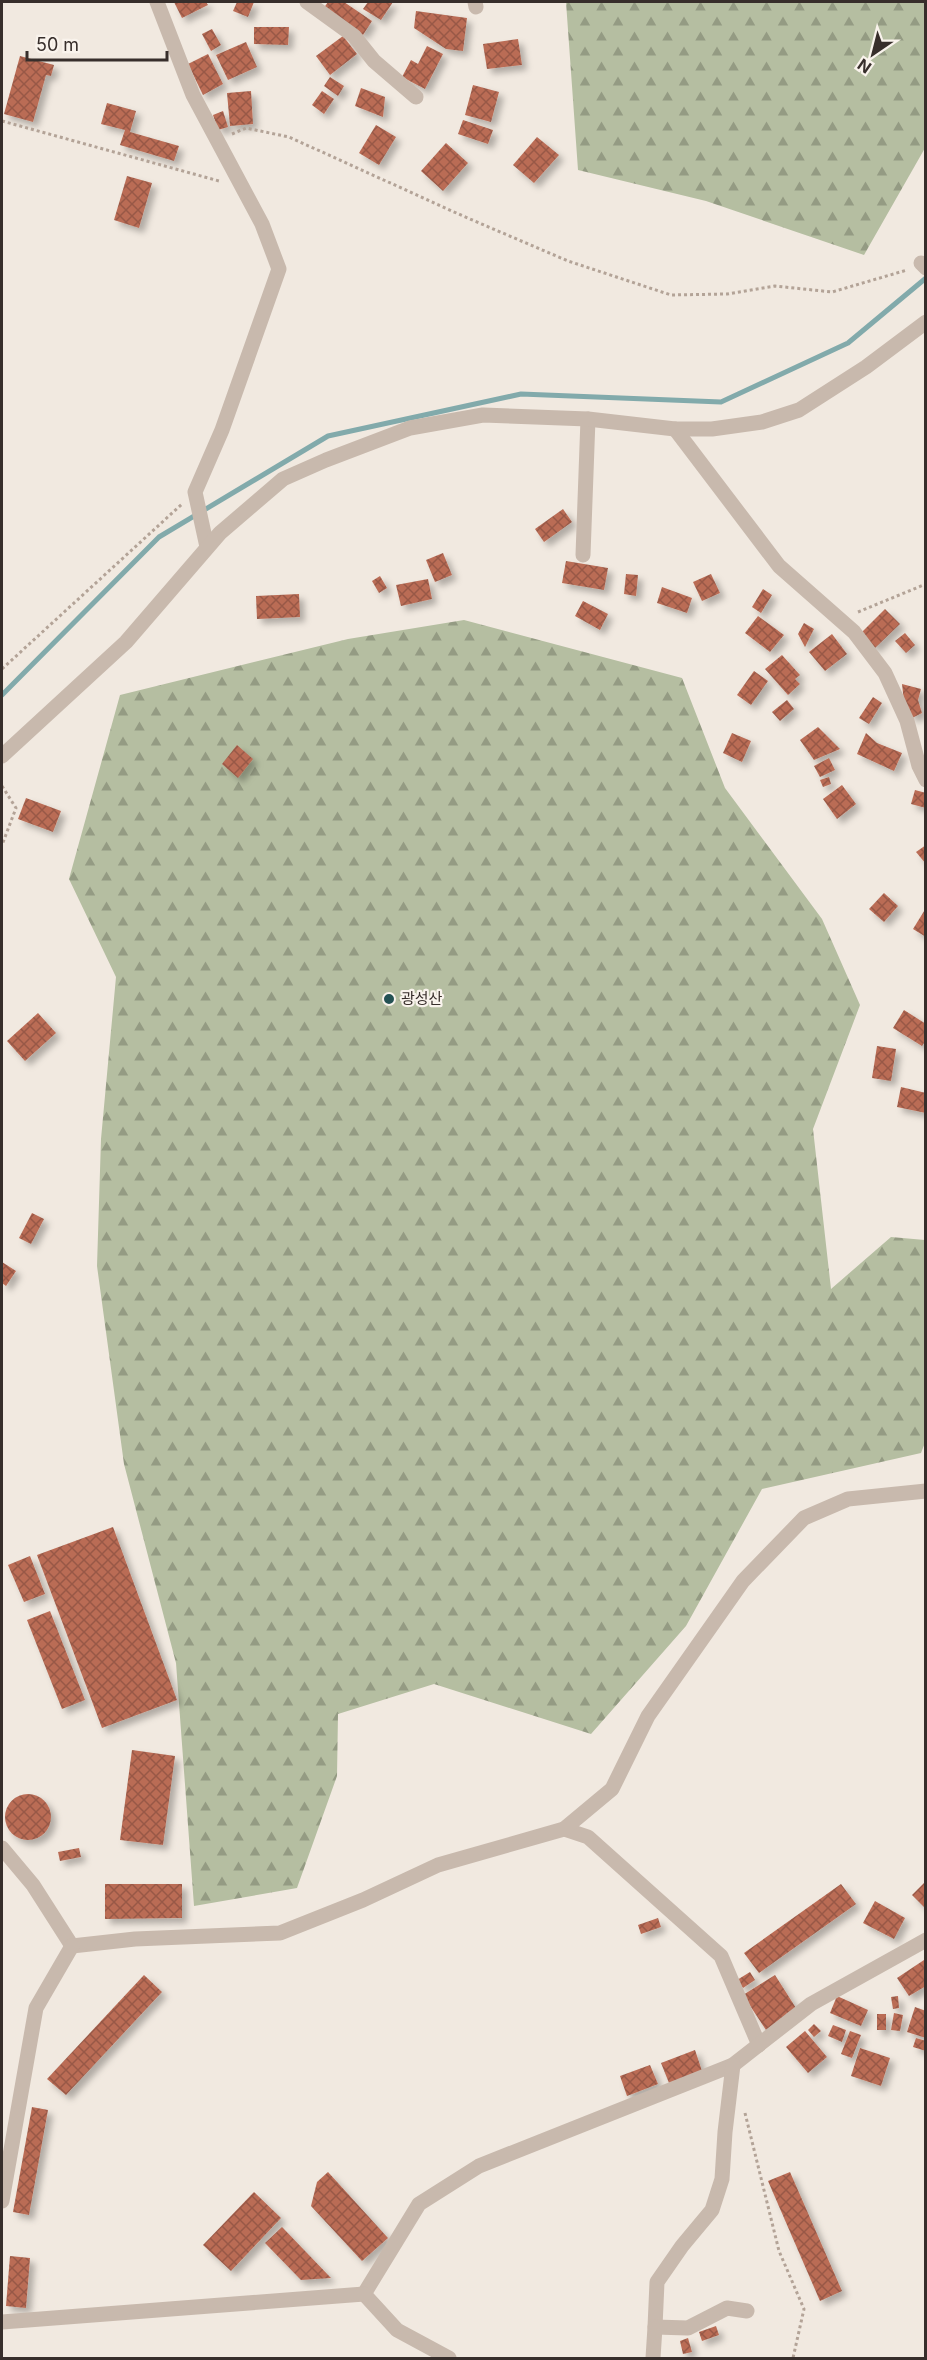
<svg xmlns="http://www.w3.org/2000/svg" width="927" height="2360" viewBox="0 0 927 2360" font-family="Inter,'Noto Sans KR',sans-serif">
  <style>
    .forest { fill: url(#forest-firs) }
    .lines { fill: none; stroke-linecap: round; stroke-linejoin: round }
    .stream { stroke: #82aaab; stroke-width: 5 }
    .building { fill: url(#building-cross-hatch); filter: url(#shadow) }
    .path { stroke: #b3a397; stroke-width: 3; stroke-dasharray: 3 3; stroke-linecap: butt }
    .minor { stroke: #c8b9ad; stroke-width: 15 }
    .poi-dot { fill: #245254; stroke: #f9f3ec; stroke-width: 2 }
    .labels { text-anchor: middle; stroke-width: 4.5; stroke-linejoin: round; paint-order: stroke }
    .poi-label { font-size: 15px; fill: #372e2b; stroke: #f9f3ec; text-anchor: start }
  </style>
  <defs>
    <pattern id="forest-firs" width="22" height="20" patternUnits="userSpaceOnUse" patternTransform="scale(1.5)"><rect width="22" height="20" fill="#b5bea1"/><path d="M5 1l3.5 6h-7zM16 11l3.5 6h-7z" fill="#949b83"/></pattern>
    <pattern id="building-cross-hatch" width="8" height="8" patternUnits="userSpaceOnUse" patternTransform="scale(1.5)"><rect width="8" height="8" fill="#ba6c55"/><path d="M0 0l8 8M0 8l8-8" fill="none" stroke="#985947"/></pattern>
    <filter id="shadow"><feDropShadow dx="5" dy="5" stdDeviation="3" flood-color="#0004"/></filter>
  </defs>
  <rect width="100%" height="100%" fill="#f1e9e0"/>
  <g class="forest">
    <polygon points="566,2 925,2 925,148 864,255 706,201 578,170"/>
    <polygon points="464,620 682,678 725,788 822,919 860,1005 813,1129 831,1289 891,1237 925,1240 926,1440 921,1453 762,1489 686,1626 591,1734 434,1684 338,1714 337,1776 297,1888 194,1906 176,1663 124,1464 97,1266 101,1139 116,977 69,879 120,695 348,639"/>
  </g>
  <g class="lines">
    <polyline class="stream" points="2,695 159,537 328,436 521,394 721,402 848,343 926,278"/>
  </g>
  <g class="building">
    <polygon points="174,2 206,2 208,5 182,18"/>
    <polygon points="237,2 254,2 248,17 233,11"/>
    <polygon points="328,2 344,2 372,21 363,35 323,9"/>
    <polygon points="368,2 393,2 381,20 363,9"/>
    <polygon points="416,11 467,18 463,51 446,49 414,28"/>
    <polygon points="254,27 289,27 288,45 254,44"/>
    <polygon points="212,29 221,45 211,51 202,34"/>
    <polygon points="343,36 357,54 330,75 316,56"/>
    <polygon points="518,39 522,65 487,69 483,44"/>
    <polygon points="246,42 257,67 228,80 216,55"/>
    <polygon points="427,46 443,54 425,89 402,77 411,60 418,64"/>
    <polygon points="208,54 223,84 203,95 188,64"/>
    <polygon points="20,56 54,65 51,76 46,75 33,122 4,114"/>
    <polygon points="330,77 344,86 338,96 324,86"/>
    <polygon points="473,85 499,92 491,122 465,115"/>
    <polygon points="361,88 385,97 383,117 355,106"/>
    <polygon points="251,91 253,124 230,126 227,93"/>
    <polygon points="322,91 334,99 324,114 312,105"/>
    <polygon points="107,103 136,111 130,132 179,146 174,161 120,145 125,130 101,124"/>
    <polygon points="223,111 228,127 218,130 213,115"/>
    <polygon points="463,120 493,130 488,144 458,134"/>
    <polygon points="376,125 396,137 379,165 359,153"/>
    <polygon points="537,137 559,155 534,183 513,165"/>
    <polygon points="446,143 468,163 443,191 421,171"/>
    <polygon points="127,176 152,183 139,228 114,220"/>
    <polygon points="563,509 572,522 544,542 535,529"/>
    <polygon points="443,553 452,575 435,582 426,560"/>
    <polygon points="566,561 608,568 604,590 562,583"/>
    <polygon points="626,574 638,575 636,596 624,594"/>
    <polygon points="711,574 720,593 702,601 693,582"/>
    <polygon points="380,576 387,588 379,593 372,581"/>
    <polygon points="428,579 432,599 401,606 396,585"/>
    <polygon points="662,587 692,598 687,613 657,603"/>
    <polygon points="763,589 772,595 761,613 752,607"/>
    <polygon points="299,594 300,617 257,619 256,596"/>
    <polygon points="583,601 608,614 600,630 575,616"/>
    <polygon points="885,609 900,624 875,648 860,634"/>
    <polygon points="758,616 784,635 770,652 745,633"/>
    <polygon points="804,623 814,629 805,647 798,634"/>
    <polygon points="905,633 915,645 906,653 895,641"/>
    <polygon points="832,634 847,654 825,671 809,652"/>
    <polygon points="782,655 800,675 795,679 800,684 788,695 765,669"/>
    <polygon points="754,671 768,681 751,705 737,695"/>
    <polygon points="902,684 921,689 918,700 922,713 912,718 904,702"/>
    <polygon points="873,697 882,703 869,724 859,718"/>
    <polygon points="787,700 794,709 780,721 772,712"/>
    <polygon points="818,727 840,749 814,760 800,740"/>
    <polygon points="732,733 751,741 742,762 723,753"/>
    <polygon points="866,733 877,743 902,753 894,771 857,754"/>
    <polygon points="237,745 253,759 238,778 222,764"/>
    <polygon points="829,758 835,770 820,777 814,766"/>
    <polygon points="829,777 831,784 823,787 820,780"/>
    <polygon points="842,785 856,804 837,819 823,799"/>
    <polygon points="915,790 926,793 926,808 911,804"/>
    <polygon points="26,798 61,811 53,832 18,819"/>
    <polygon points="926,845 926,864 916,852"/>
    <polygon points="884,893 898,906 884,922 869,909"/>
    <polygon points="926,908 926,937 913,929"/>
    <polygon points="904,1010 926,1024 926,1040 922,1046 893,1028"/>
    <polygon points="38,1013 56,1033 25,1061 7,1041"/>
    <polygon points="877,1046 896,1049 891,1081 872,1078"/>
    <polygon points="901,1087 926,1093 926,1113 897,1107"/>
    <polygon points="32,1213 44,1219 31,1244 19,1238"/>
    <polygon points="2,1262 16,1271 6,1286 2,1283"/>
    <polygon points="113,1527 177,1700 102,1728 37,1555"/>
    <polygon points="30,1556 45,1594 24,1602 8,1565"/>
    <polygon points="50,1611 85,1700 62,1709 27,1620"/>
    <polygon points="132,1750 175,1756 163,1845 120,1840"/>
    <circle cx="28" cy="1817" r="23"/>
    <polygon points="79,1848 81,1857 60,1861 58,1852"/>
    <polygon points="926,1881 926,1909 912,1895"/>
    <polygon points="105,1884 182,1884 182,1918 105,1919"/>
    <polygon points="841,1884 856,1904 759,1973 744,1953"/>
    <polygon points="875,1901 905,1918 894,1939 863,1923"/>
    <polygon points="658,1918 661,1927 641,1934 638,1925"/>
    <polygon points="924,1960 926,1986 909,1996 897,1978"/>
    <polygon points="750,1972 755,1980 743,1988 737,1980"/>
    <polygon points="144,1975 162,1992 66,2095 47,2079"/>
    <polygon points="775,1975 796,2008 786,2014 788,2016 766,2030 743,1995"/>
    <polygon points="837,1996 868,2010 861,2026 830,2013"/>
    <polygon points="898,1996 899,2008 893,2009 891,1997"/>
    <polygon points="915,2007 926,2011 926,2038 907,2032"/>
    <polygon points="894,2013 903,2015 900,2031 891,2030"/>
    <rect x="877" y="2014" width="9" height="16"/>
    <polygon points="814,2024 821,2031 814,2037 808,2030"/>
    <polygon points="833,2025 846,2030 842,2042 828,2036"/>
    <polygon points="805,2031 827,2057 808,2073 786,2047"/>
    <polygon points="850,2031 861,2035 852,2058 841,2054"/>
    <polygon points="916,2038 926,2041 926,2051 913,2047"/>
    <polygon points="860,2048 890,2058 881,2086 851,2076"/>
    <polygon points="695,2050 702,2071 669,2083 661,2063"/>
    <polygon points="650,2065 658,2084 627,2096 620,2076"/>
    <polygon points="32,2107 48,2110 29,2215 13,2212"/>
    <polygon points="328,2172 388,2238 362,2261 311,2206 317,2182"/>
    <polygon points="790,2172 842,2291 820,2301 768,2181"/>
    <polygon points="254,2192 281,2218 231,2271 203,2245"/>
    <polygon points="282,2227 331,2278 301,2280 265,2243"/>
    <polygon points="10,2256 30,2258 26,2308 6,2306"/>
    <polygon points="716,2326 719,2335 702,2341 699,2332"/>
    <polygon points="688,2338 692,2352 683,2354 680,2341"/>
  </g>
  <g class="lines">
    <g class="path">
      <polyline points="2,121 219,181"/>
      <polyline points="232,134 246,128 289,137 463,216 568,261 671,295 727,294 775,286 832,292 907,270"/>
      <polyline points="858,612 926,584"/>
      <polyline points="2,669 182,504"/>
      <polyline points="2,786 16,808 2,845"/>
      <polyline points="745,2113 779,2251 804,2309 793,2358"/>
    </g>
    <g class="minor">
      <polyline points="157,2 193,95 262,224 279,269 222,430 195,492 207,547"/>
      <polyline points="307,2 354,36 374,61 416,97"/>
      <polyline points="475,2 476,7"/>
      <polyline points="921,263 926,268"/>
      <polyline points="675,429 779,566 854,632 885,673 907,721 919,766 926,780"/>
      <polyline points="583,555 588,419"/>
      <polyline points="2,756 126,642 220,533 283,479 326,460 410,428 483,415 588,419 675,429 712,429 762,422 799,410 866,367 926,322"/>
      <polyline points="564,1829 588,1837 721,1956 759,2045"/>
      <polyline points="2,1848 33,1885 72,1946"/>
      <polyline points="72,1946 135,1939 280,1933 363,1900 438,1865 564,1829 612,1789 648,1716 743,1581 804,1518 848,1499 926,1491"/>
      <polyline points="2,2201 36,2008 72,1946"/>
      <polyline points="364,2294 419,2204 479,2166 733,2065 811,2004 926,1940"/>
      <polyline points="364,2294 397,2330 449,2358"/>
      <polyline points="2,2322 364,2294"/>
      <polyline points="655,2327 657,2282 682,2246 712,2210 722,2179 725,2132 733,2065"/>
      <polyline points="653,2358 655,2327 688,2328 727,2308 747,2311"/>
    </g>
  </g>
  <circle class="poi-dot" cx="389" cy="999" r="6"/>
  <g class="labels">
    <g class="poi-label">
      <text x="401" y="1004">광성산</text>
    </g>
  </g>
  <rect width="927" height="2360" fill="none" stroke="#372e2b" stroke-width="6"/>
  <g transform="translate(873 54) rotate(215)" stroke="#f9f3ec" stroke-width="4.5" paint-order="stroke">
  <path d="M0-4.5L10 22L0 15L-10 22Z" fill="#372e2b"/>
  <text y="-9" font-size="16" font-weight="bold" text-anchor="middle" fill="#372e2b">N</text>
  </g>
  <path d="M27 51v9h140v-9" fill="none" stroke="#372e2b" stroke-width="3"/>
  <text x="36" y="51" font-size="18" fill="#372e2b" stroke="#f9f3ec" stroke-width="4.5" paint-order="stroke">50 m</text>
</svg>
